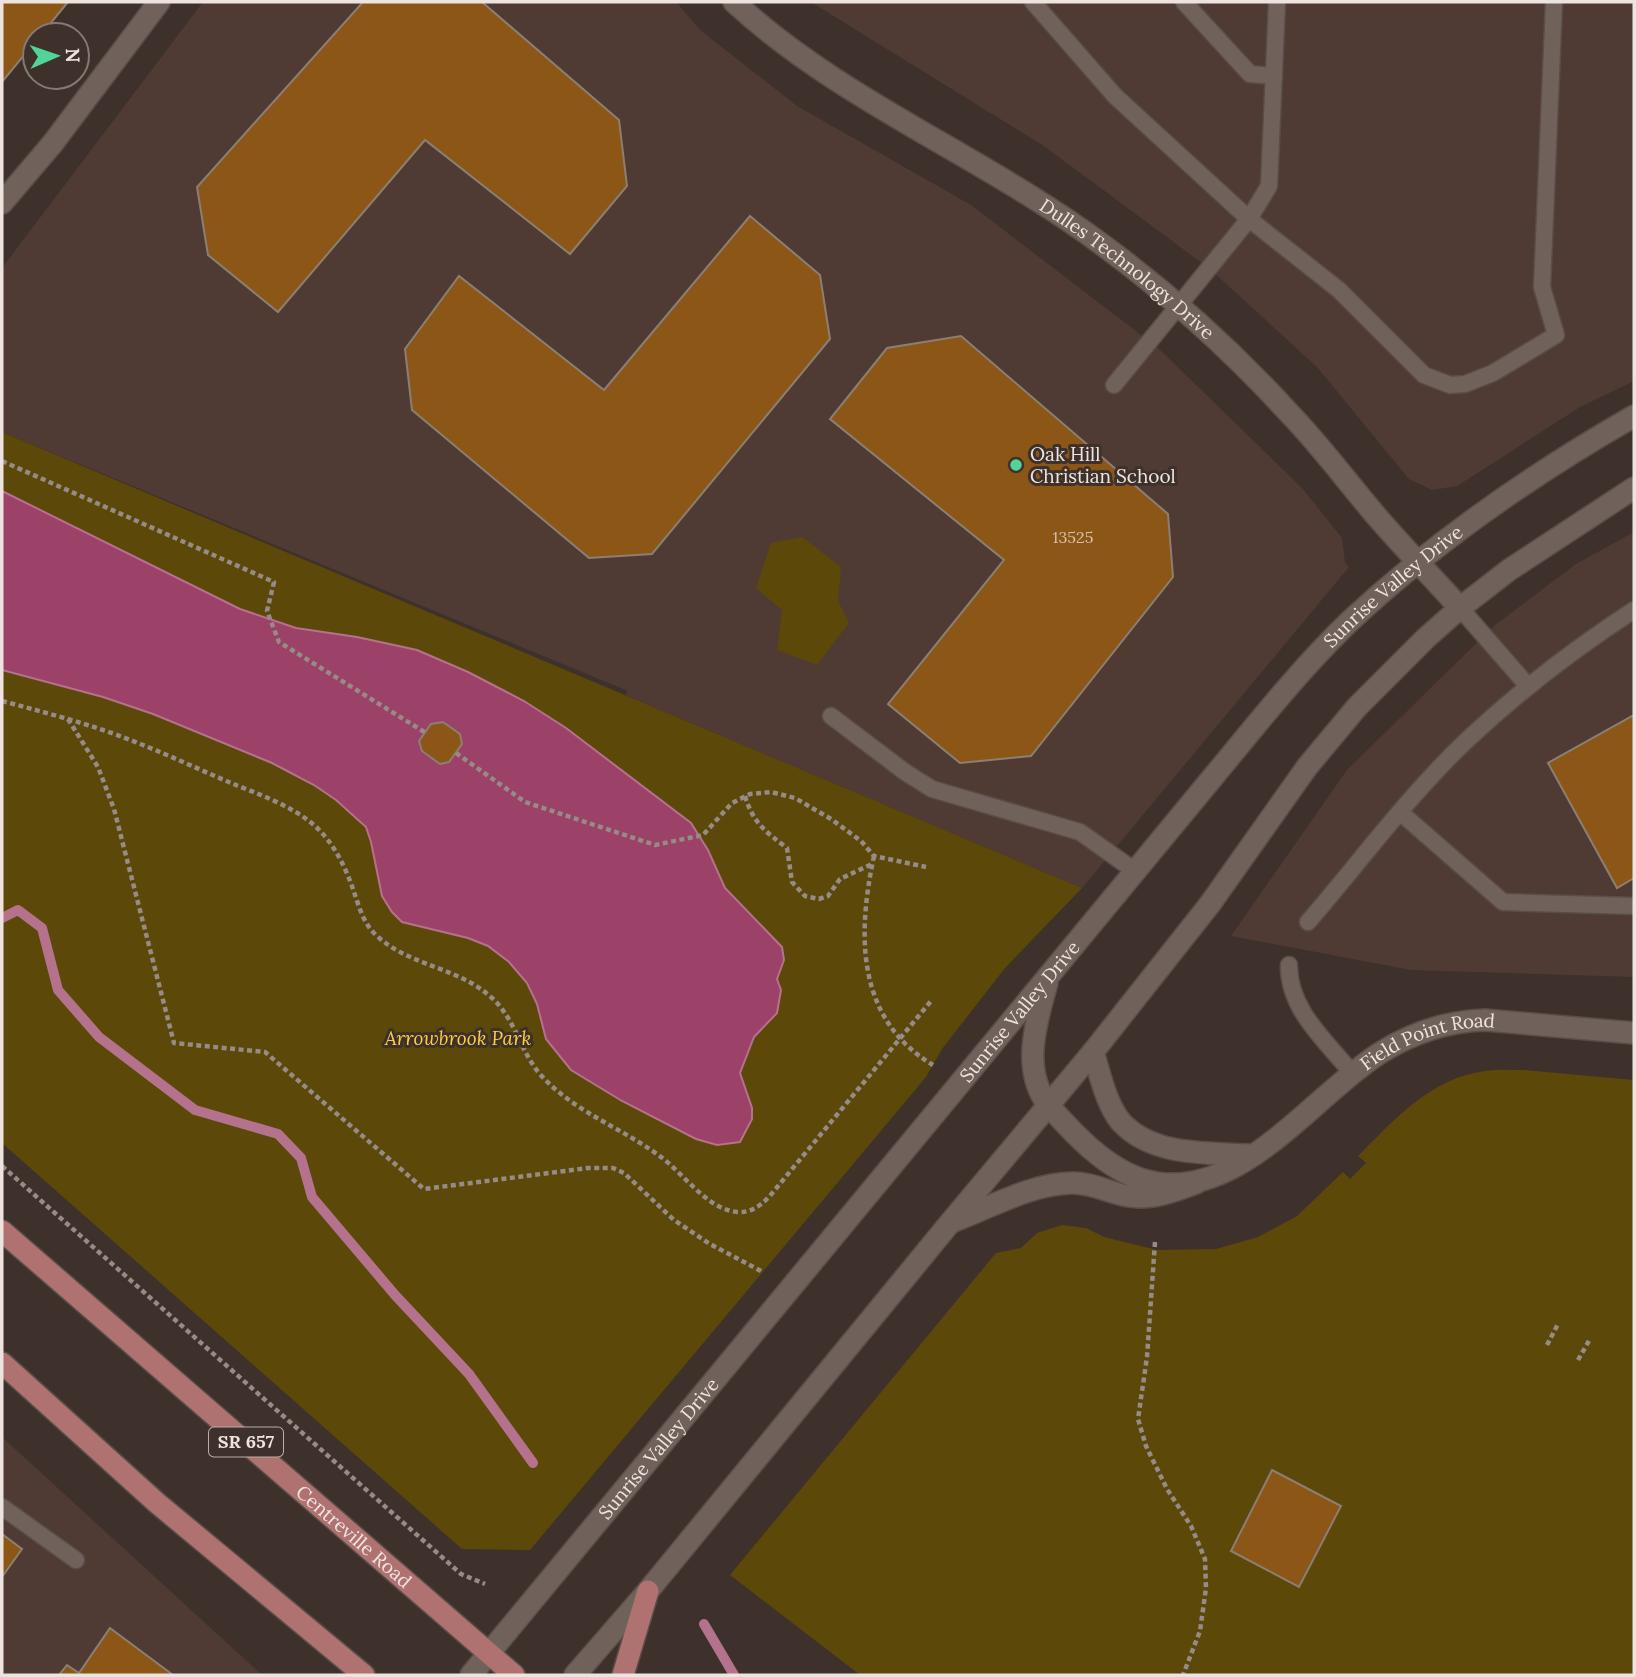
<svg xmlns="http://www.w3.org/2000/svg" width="1636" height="1677" viewBox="0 0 1636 1677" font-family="Lora,serif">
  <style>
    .built { fill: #4f3b34 }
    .green { fill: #5c4809 }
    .water { fill: #9c4168; stroke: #b4728c; stroke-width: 2 }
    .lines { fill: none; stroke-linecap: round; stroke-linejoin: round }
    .stream { stroke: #b4728c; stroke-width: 10 }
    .building { fill: #8c5716; stroke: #8b7f74; stroke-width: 2 }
    .lane-casing { stroke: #594d49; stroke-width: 19 }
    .street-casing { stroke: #594d49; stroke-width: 24 }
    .secondary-casing { stroke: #594d49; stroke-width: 24 }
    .primary-casing { stroke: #594d49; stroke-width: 24 }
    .path { stroke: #968b86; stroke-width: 4.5; stroke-dasharray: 5 3.5; stroke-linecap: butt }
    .lane { stroke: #70615b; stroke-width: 16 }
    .street { stroke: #70615b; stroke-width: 21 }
    .secondary { stroke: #70615b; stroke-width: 21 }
    .primary { stroke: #b07271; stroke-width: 21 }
    .poi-dot { fill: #52d397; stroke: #3e312b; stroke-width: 2.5 }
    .labels { text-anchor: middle; stroke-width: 6; stroke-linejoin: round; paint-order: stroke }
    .number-label { font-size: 16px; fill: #d5c1ae }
    .shield { fill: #3e312b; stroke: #b8aeaa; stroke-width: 2 }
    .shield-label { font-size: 18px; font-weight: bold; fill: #ede4e0 }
    .street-label { font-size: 19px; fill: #ede4e0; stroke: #3e312b }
    .poi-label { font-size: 19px; fill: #ede4e0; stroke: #3e312b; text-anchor: start }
    .park-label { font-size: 19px; font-style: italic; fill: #fdce40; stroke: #3e312b }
  </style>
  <rect width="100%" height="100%" fill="#3e312b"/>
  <g class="built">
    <polygon points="203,2 676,2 700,30 797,106 971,205 1158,348 1302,488 1342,538 1345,563 1349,567 1082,888 625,695 628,691 2,432 2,268"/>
    <polygon points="811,2 1634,2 1634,381 1580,407 1457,486 1432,490 1409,479 1317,367 1210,269 1044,146"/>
    <polygon points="1634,532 1634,977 1411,970 1231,936 1347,770 1494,626 1576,564"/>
    <polygon points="2,1437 262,1675 2,1675"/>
  </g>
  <g class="green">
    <polygon points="2,432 1082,888 1005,968 942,1049 926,1077 530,1550 462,1549 2,1143"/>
    <polygon points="802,537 841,567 838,601 849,623 817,665 777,650 782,610 756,588 771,543"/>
    <path d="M1523 1070 1634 1080V1675H860L730 1575 996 1253 1021 1248 1037 1233 1062 1225 1086 1228 1104 1237 1157 1250 1216 1249 1258 1237 1297 1216 1343 1172 1350 1179 1366 1163 1358 1156C1395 1119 1431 1078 1485 1071 1498 1069 1511 1070 1523 1070Z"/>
  </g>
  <polygon class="water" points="2,491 240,609 296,628 357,637 417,650 468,672 524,701 566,728 691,823 708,850 725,888 782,947 784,960 777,979 781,990 777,1013 754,1037 740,1073 752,1108 752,1119 740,1142 717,1145 696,1139 622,1101 571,1070 546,1039 537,1004 527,983 509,962 488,946 468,938 402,922 392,912 382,896 371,842 366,827 336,800 314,785 272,763 153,714 103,697 2,670"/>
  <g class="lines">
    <g class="stream">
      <polyline points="2,918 18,910 42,928 58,990 99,1037 195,1110 278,1134 301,1158 312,1197 395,1295 469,1374 533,1463"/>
      <polyline points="704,1624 734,1675"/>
    </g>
  </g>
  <g class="building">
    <polygon points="2,2 68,2 41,35 35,35 35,42 2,82"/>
    <polygon points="363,2 482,2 619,120 627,186 570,254 425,140 278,312 208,255 197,187"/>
    <polygon points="750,216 820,275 830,339 652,554 589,558 412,410 405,349 459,276 604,390"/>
    <polygon points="961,336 1168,514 1173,577 1031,756 960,763 888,704 1004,560 830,419 887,348"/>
    <polygon points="1634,715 1634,878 1617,888 1548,763"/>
    <polygon points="443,722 460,734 462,744 449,762 440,764 422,751 419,741 431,724"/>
    <polygon points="1272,1470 1341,1506 1299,1587 1231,1551"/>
    <polygon points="2,1534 22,1549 2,1577"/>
    <polygon points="110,1628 173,1675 59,1675 67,1665 79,1673"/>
  </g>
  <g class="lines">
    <g class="lane-casing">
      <g id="lane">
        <polyline points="1033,2 1115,96 1249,219 1339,290 1424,375 1450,385 1465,384 1493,373 1556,335 1542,287 1554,2"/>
        <polyline points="1184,2 1250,74 1274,76"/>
        <polyline points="1114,385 1249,219 1269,186 1277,2"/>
        <polyline points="1460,608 1528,686"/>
        <polyline points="831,716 905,772 932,789 1080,832 1135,871"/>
        <polyline points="1401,813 1503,902 1634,906"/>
        <path d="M1308 922C1359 863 1410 794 1466 741 1518 692 1574 649 1634 610"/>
        <path d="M1289 965C1288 1009 1326 1041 1352 1073"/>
        <polyline points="2,1507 76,1560"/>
      </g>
    </g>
    <g class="street-casing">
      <g id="street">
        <path d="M1093 1052C1100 1074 1106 1104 1121 1122 1153 1157 1211 1153 1254 1155"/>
        <path id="s1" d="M1048 1105C1074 1134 1106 1169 1144 1180 1235 1207 1311 1097 1380 1053 1412 1033 1446 1021 1485 1020L1634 1033"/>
      </g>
    </g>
    <g class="secondary-casing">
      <g id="secondary">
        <path id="s2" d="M734 2C841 101 987 158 1104 246 1169 294 1235 354 1289 413 1321 446 1348 483 1378 518 1405 549 1433 578 1460 608"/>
        <polyline points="2,203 53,143 159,2"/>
        <path d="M1047 983C1036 1023 1021 1069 1048 1105"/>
        <path d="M954 1221C991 1207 1031 1184 1071 1183 1091 1182 1109 1193 1128 1196 1151 1200 1175 1191 1196 1183"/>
        <path id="s3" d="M471 1675 1213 777C1257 724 1300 669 1350 621 1437 540 1531 475 1634 416"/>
        <polyline points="575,1675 648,1591 949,1224 1093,1052 1210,904 1307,767 1357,707 1426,638 1460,608 1509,570 1634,488"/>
      </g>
    </g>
    <g class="primary-casing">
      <g id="primary">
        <path id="s4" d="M2 1231 514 1675"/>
        <polyline points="2,1363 157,1503 364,1675"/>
        <polyline points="623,1675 648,1591"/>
      </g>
    </g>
    <g class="path">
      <polyline points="2,461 274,582 267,611 279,642 426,733"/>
      <path d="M2 701C36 710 70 719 103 730 147 745 189 765 231 783 258 794 293 806 315 826 333 842 345 866 353 889 358 903 362 920 373 932 405 966 458 966 492 998 515 1019 520 1050 539 1073 573 1112 621 1127 661 1157 684 1174 707 1209 737 1212 751 1213 760 1206 769 1197L931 1001"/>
      <polyline points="68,719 98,767 114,809 174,1043 265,1052 424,1189 588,1168 613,1168 624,1173 674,1220 710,1244 761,1271"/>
      <polyline points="456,753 525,802 655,845 703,835 732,803 750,794 771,792 795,798 831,819 861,841 874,856 926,867"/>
      <path d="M745 796C753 823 766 832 787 848L792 882 805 896 819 899 828 896 840 879 872 864"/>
      <path d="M874 856C857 935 856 1019 933 1065"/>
      <polyline points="2,1166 461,1574 485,1584"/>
      <polyline points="1155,1242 1147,1357 1138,1419 1146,1446 1167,1489 1191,1526 1205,1559 1206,1588 1200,1631 1183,1675"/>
      <polyline points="1547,1345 1558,1324"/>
      <polyline points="1578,1360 1590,1339"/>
    </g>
    <use href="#lane" class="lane"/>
    <use href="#street" class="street"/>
    <use href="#secondary" class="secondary"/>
    <use href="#primary" class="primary"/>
  </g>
  <circle class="poi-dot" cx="1016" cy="465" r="7"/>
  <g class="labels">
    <g class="number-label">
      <text x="1073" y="543">13525</text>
    </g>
    <rect class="shield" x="209" y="1427.5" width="74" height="29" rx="5"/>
    <g class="shield-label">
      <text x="246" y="1448">SR 657</text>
    </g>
    <g class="street-label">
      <text dy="7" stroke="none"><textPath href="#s2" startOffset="476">Dulles Technology Drive</textPath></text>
      <text dy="7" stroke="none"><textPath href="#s3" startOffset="1428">Sunrise Valley Drive</textPath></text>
      <text dy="7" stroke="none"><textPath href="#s3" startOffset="861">Sunrise Valley Drive</textPath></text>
      <text dy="7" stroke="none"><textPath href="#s1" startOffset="452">Field Point Road</textPath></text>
      <text dy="7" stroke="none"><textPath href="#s3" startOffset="294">Sunrise Valley Drive</textPath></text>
      <text dy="7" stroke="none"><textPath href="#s4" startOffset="466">Centreville Road</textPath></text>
    </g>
    <g class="poi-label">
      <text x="1030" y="461">Oak Hill<tspan x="1030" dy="22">Christian School</tspan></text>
    </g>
    <g class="park-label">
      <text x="458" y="1045">Arrowbrook Park</text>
    </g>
  </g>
  <rect width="1636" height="1677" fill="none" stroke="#ede4e0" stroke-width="7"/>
  <g transform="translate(56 56) rotate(88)"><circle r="33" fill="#3e312b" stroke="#847973" stroke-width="2"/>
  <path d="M0-5L12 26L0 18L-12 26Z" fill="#52d397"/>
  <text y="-10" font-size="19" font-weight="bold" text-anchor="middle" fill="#ede4e0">N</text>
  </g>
</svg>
